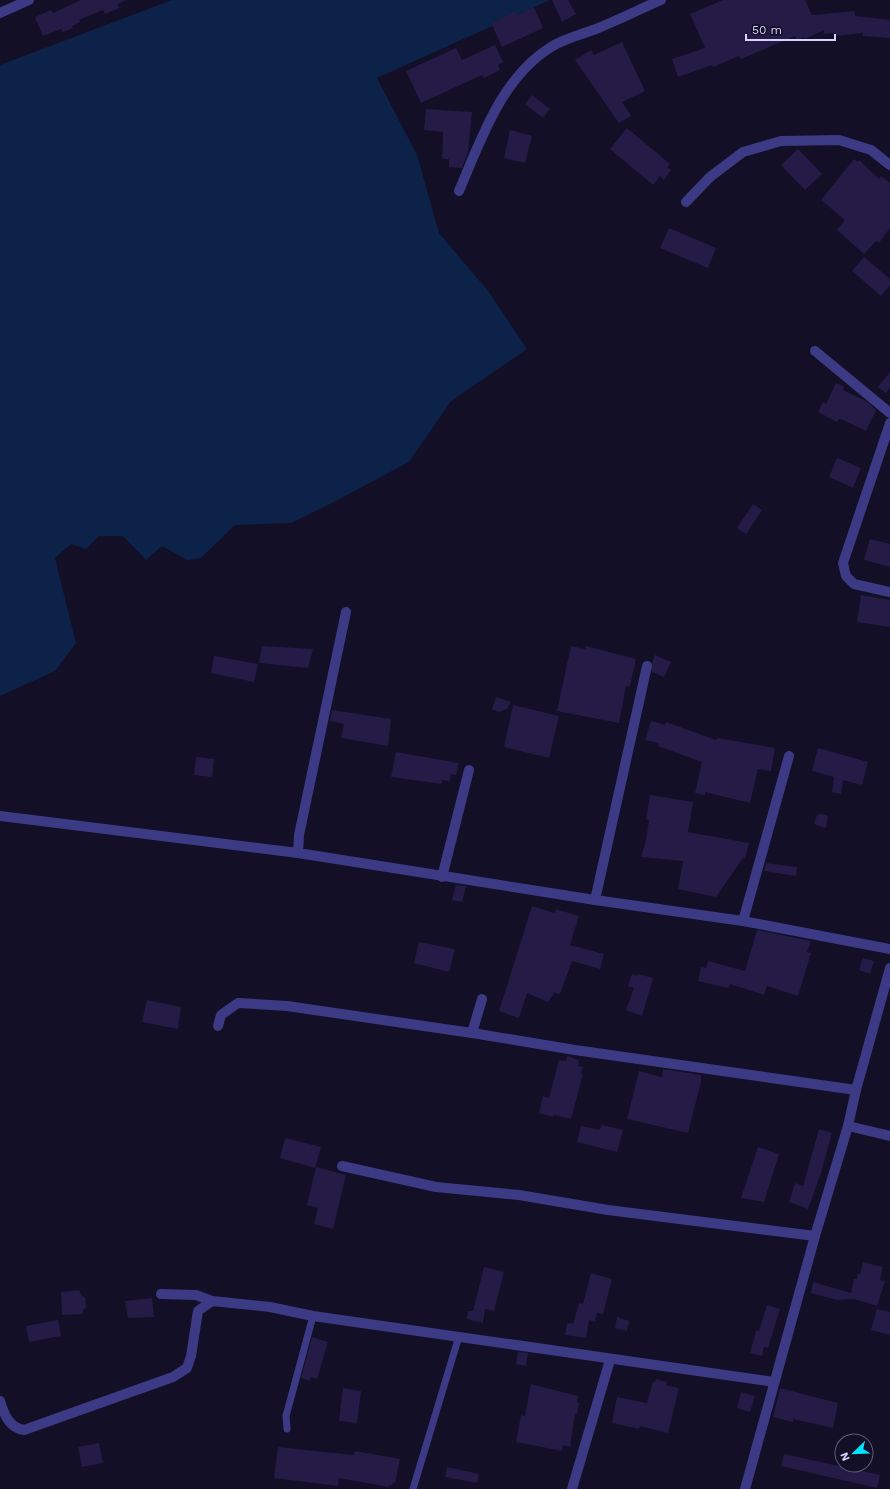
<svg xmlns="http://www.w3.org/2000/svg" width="890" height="1489" viewBox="0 0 890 1489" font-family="'Work Sans',sans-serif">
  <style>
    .water { fill: #0c2248 }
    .building { fill: #241b47 }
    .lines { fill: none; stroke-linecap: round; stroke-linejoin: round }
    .service { stroke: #3d3a85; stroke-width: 7 }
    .minor { stroke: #3d3a85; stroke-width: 10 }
  </style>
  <rect width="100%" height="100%" fill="#130f26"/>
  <polygon class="water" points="172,0 550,0 377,78 417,155 439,233 489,292 527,349 451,401 409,462 328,505 291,523 235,525 201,558 187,560 162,546 146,560 123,536 99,536 86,549 71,544 55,558 76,643 55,671 0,696 0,65"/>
  <g class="building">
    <polygon points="81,0 126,0 118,4 119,8 105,14 103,10 79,20 80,22 72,26 73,28 63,32 61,29 43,36 35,17 51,10 53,13"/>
    <polygon points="552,0 568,0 576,14 562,22"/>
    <polygon points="723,0 805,0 812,15 855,11 855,16 890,20 890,38 863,36 863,33 835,36 834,33 824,34 824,30 805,39 804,37 797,40 795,36 741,59 739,56 713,67 712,65 678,77 672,59 705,48 690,14"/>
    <polygon points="534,7 543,28 502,47 491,23 516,11 517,15"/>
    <polygon points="622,42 645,91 622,102 631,116 619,123 575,60 591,50 594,55"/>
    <polygon points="495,45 503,62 498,65 500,70 484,78 482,75 421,103 406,71 456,48 462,60"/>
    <polygon points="532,95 550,109 543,118 525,104"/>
    <polygon points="426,109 472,112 468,152 462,168 449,167 449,159 442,159 443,132 424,130"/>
    <polygon points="627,128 670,164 667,167 671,170 664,180 660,176 653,185 610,149"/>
    <polygon points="510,130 532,136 525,163 504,158"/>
    <polygon points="798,149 822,174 805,190 781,165"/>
    <polygon points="854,159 858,162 859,160 879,179 881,176 890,183 890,228 879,243 876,241 864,254 837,230 845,220 821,200"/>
    <polygon points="669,228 716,248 708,268 660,248"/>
    <polygon points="864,257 890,279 890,285 881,296 852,271"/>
    <polygon points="890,372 890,388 886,393 878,387"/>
    <polygon points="836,383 844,387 843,390 866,401 876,410 866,431 841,419 839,419 837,422 818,412 823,402 826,404"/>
    <polygon points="837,458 861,468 853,488 829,477"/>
    <polygon points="753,504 762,510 746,534 737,528"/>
    <polygon points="870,539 890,544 890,567 864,560"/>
    <polygon points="861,595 890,600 890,627 857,622"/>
    <polygon points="262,646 313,649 308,668 259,663"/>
    <polygon points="571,646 585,649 586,646 636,659 630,686 626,686 619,723 557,711"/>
    <polygon points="655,655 671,662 664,677 652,672 652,662"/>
    <polygon points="214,656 258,664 254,682 211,673"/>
    <polygon points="496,697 511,702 507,709 499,712 492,709"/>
    <polygon points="513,705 559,716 549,758 504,747"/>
    <polygon points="332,710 391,719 388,746 341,738 344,724 330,721"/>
    <polygon points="651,721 665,725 666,722 716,740 717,738 775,748 771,771 758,769 750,803 705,792 705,795 695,793 702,762 658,746 659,743 645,740"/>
    <polygon points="818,748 868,762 862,785 843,780 841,794 832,792 834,777 812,771"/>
    <polygon points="396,752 459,763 456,775 451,774 450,781 442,780 442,784 391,777"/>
    <polygon points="196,757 214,759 212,777 194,775"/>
    <polygon points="650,795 693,802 688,832 749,843 745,858 743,858 716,897 678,889 683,861 641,857 646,841 649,820 646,819"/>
    <polygon points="823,814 828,816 826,828 814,824 817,815"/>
    <polygon points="766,863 797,867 796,876 764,871"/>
    <polygon points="456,885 466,886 462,902 452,900"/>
    <polygon points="532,906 555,913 556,909 579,916 570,945 604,954 600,969 572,961 560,994 554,993 548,1002 527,993 519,1018 499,1011"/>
    <polygon points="757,930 811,941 807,952 811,953 798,996 767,986 764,995 730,984 728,988 698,981 701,967 706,968 708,961 745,971"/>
    <polygon points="419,942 455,949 449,972 414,963"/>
    <polygon points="863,958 874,961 870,974 859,970"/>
    <polygon points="632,974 638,976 638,974 653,978 642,1016 626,1010 634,988 628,986"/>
    <polygon points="147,1000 181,1007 178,1029 142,1022"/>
    <polygon points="567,1056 579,1060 578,1066 583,1067 581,1074 583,1074 571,1119 554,1115 553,1117 539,1113 543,1096 549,1098 559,1060 566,1061"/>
    <polygon points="663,1069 701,1075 701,1082 688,1133 627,1119 639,1071 662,1077"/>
    <polygon points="602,1125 623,1130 617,1152 577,1142 581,1126 599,1130"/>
    <polygon points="819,1129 832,1133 821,1173 808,1209 789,1202 795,1183 803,1186"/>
    <polygon points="285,1138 321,1147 315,1168 280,1158"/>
    <polygon points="758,1147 779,1154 764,1202 741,1198"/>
    <polygon points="316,1167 346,1175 333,1229 314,1224 318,1208 307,1205"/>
    <polygon points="863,1262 883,1267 880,1280 885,1281 877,1306 854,1299 837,1300 811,1293 813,1282 851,1293 854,1279 857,1279 858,1273 860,1274"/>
    <polygon points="484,1267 504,1272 494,1311 485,1309 483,1323 467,1319 468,1311 473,1311"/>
    <polygon points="591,1273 612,1279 603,1314 597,1313 595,1322 589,1320 586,1338 565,1335 567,1323 573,1324 579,1303 583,1304"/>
    <polygon points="79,1290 82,1296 85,1297 86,1307 83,1310 83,1314 62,1315 61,1292"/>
    <polygon points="152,1298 154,1317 128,1318 125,1301"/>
    <polygon points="767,1305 780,1309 768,1348 764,1347 762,1356 750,1353 756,1331 759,1331"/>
    <polygon points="877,1309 890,1312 890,1335 871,1330"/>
    <polygon points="617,1317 629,1321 627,1331 615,1328"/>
    <polygon points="58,1320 61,1336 29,1342 26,1326"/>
    <polygon points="312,1337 328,1342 317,1379 311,1377 310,1381 301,1378"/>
    <polygon points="518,1352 528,1353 526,1366 516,1364"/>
    <polygon points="656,1379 667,1382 666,1385 679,1388 668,1433 640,1426 639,1429 612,1423 617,1397 647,1403 653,1382 655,1382"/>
    <polygon points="531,1384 578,1396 577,1403 579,1403 577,1414 575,1414 570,1447 563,1445 562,1451 516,1442 521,1415 525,1416"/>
    <polygon points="343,1388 361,1391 357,1423 339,1421"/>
    <polygon points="780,1388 838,1403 833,1428 793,1419 793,1422 773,1417"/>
    <polygon points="741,1392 755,1396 750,1412 737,1408"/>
    <polygon points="99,1443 103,1463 82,1467 78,1447"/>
    <polygon points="278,1447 354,1455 355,1451 400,1459 395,1483 393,1483 392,1486 389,1485 389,1487 339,1478 338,1486 274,1478"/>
    <polygon points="784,1454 880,1475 877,1488 781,1466"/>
    <polygon points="447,1467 479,1474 477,1483 445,1477"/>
  </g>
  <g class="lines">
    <g class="service">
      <polyline points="287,1429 286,1416 313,1316"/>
      <polyline points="413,1489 459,1336"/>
    </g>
    <g class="minor">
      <polyline points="0,13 29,0"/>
      <path d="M459 191C481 140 501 78 551 47 563 39 580 35 593 30 616 21 638 10 661 0"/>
      <polyline points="686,202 710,177 743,152 781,141 839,140 871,150 890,165"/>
      <polyline points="815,351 890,413"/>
      <polyline points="890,423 843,563 846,576 854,584 890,592"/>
      <polyline points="346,612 299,835 298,853 595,900"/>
      <polyline points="647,666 595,900 743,921 890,949"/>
      <polyline points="0,816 298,853"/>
      <polyline points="442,877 469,770"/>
      <polyline points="743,921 789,756"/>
      <polyline points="482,999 472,1033 575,1050 856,1090"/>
      <polyline points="218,1026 221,1015 238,1003 287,1006 472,1033"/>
      <polyline points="848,1126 890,1136"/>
      <polyline points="342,1166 436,1187 519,1195 608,1210 815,1236"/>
      <polyline points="161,1294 196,1295 212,1301 270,1307 313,1316 774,1382"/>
      <path d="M0 1401C4 1414 9 1428 24 1430L173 1377 187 1368 191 1356 198 1311 212 1301"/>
      <polyline points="572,1489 610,1360"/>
      <polyline points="745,1489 815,1236 848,1126 856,1090 890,968"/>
    </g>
  </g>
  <g transform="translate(854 1453) rotate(247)"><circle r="19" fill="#130f26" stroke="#625e7d"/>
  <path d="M0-3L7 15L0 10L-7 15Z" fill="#00e5ff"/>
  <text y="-6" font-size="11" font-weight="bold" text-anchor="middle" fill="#d9d4ff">N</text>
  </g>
  <path d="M746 34v6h89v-6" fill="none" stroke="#d9d4ff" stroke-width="2"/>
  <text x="752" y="34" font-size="12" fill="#d9d4ff" stroke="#130f26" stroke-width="3" paint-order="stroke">50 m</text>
</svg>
